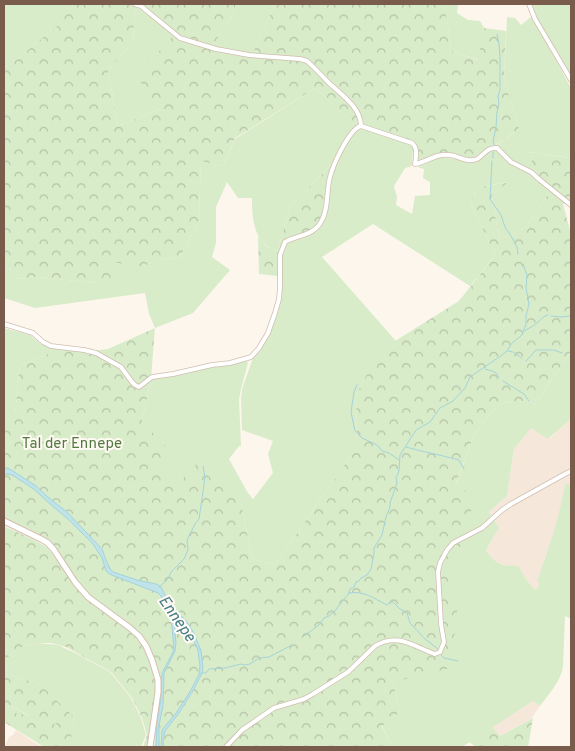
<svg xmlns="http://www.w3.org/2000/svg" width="575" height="751" viewBox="0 0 575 751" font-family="Overpass,sans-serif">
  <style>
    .residential { fill: #f5e8da }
    .grass { fill: #d8ecc9 }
    .forest { fill: url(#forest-crowns); fill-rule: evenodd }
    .water { fill: #bfe3e8; stroke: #a5d3da }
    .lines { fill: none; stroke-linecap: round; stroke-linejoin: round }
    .stream { stroke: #a5d3da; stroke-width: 1 }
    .street-casing { stroke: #d1beb0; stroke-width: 5.5 }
    .secondary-casing { stroke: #d6c0b0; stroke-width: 7 }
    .street { stroke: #fff; stroke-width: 4 }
    .secondary { stroke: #fff; stroke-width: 5 }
    .labels { text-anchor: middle; stroke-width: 4; stroke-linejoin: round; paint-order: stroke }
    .park-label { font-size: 15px; fill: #537a41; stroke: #fffaf3 }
    .water-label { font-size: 16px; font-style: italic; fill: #437c86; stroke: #fffaf3 }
  </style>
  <defs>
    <pattern id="forest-crowns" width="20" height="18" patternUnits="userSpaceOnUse" patternTransform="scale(1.25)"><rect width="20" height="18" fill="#d8ecc9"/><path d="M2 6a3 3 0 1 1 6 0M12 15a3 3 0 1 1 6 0" fill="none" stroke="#b4c2a5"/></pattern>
  </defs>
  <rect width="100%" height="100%" fill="#fdf6ec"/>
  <g class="residential">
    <polygon points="571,419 571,485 565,483 562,504 556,526 537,581 539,583 538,587 535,590 525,578 519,566 507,566 494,561 486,551 491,541 499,528 489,512 507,496 514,449 531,427 549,439"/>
    <polygon points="533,701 540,706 531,719 500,736 492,727"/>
    <polygon points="16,730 35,743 42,747 4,747 9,737 13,735"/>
  </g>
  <g class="grass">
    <polygon points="4,4 74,4 57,26 11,64 4,67"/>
    <polygon points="235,4 275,4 252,55 212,47 235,11"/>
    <polygon points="445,4 458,4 457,13 468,20 480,21 484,28 479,60 451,51"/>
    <polygon points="529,4 571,4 571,78"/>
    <polygon points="135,5 141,7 175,35 160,109 118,126 108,70 133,42"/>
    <polygon points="532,16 571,88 571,158 529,152 538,176 511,162 493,147 519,129 504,79 507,17 515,18 521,25"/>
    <path d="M315 88 353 123 357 124 356 127 336 160 290 207 277 252C274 250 270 249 267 246 253 235 252 215 252 198H238L227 182 216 207V243L212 257 230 270 193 313 155 328 149 314 145 293 35 308 4 298V264L18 279 39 277 96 283 103 259 141 267 159 260 180 257 199 221 201 160 223 166 235 139Z"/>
    <polygon points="361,127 411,144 413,148 412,166 405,168 394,186 397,197 396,205 412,214 415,196 430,195 430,182 423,178 424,169 417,167 438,157 456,159 468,161 489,151 496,149 500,152 511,164 531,173 546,188 549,193 527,226 512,235 499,239 492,195 507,182 476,188 471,203 495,255 470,286 373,224 322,257 396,341 379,352 356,395 357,447 275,565 252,559 241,502 200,458 184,489 162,471 142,422 151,378 212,366 246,360 248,363 241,389 239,399 241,446 239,446 229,459 248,493 253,499 273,473 268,454 273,441 242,430 241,398 242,389 253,358 260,348 276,313 282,255 286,244 331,176 348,137 358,128"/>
    <polygon points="4,328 30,335 41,344 52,348 48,354 20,365 15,415 4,416"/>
    <path d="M571 351V419L548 439 531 428 514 449 507 496 489 512 499 528 491 541 486 551C497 565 502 566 519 566L525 578 535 590 538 587 539 583 537 581C548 549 560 517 565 483L571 485V619L565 616 563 666C561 681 549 694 540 706L533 701 462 747H392L382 725 400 712 393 682 450 592V556L456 485 473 437 488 416 502 403 529 401 535 405Z"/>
    <polygon points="38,643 58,645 79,655 110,672 131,698 141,718 146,735 141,747 54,747 4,713 4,705 10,705 36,720 51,719 71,738 75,718 40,684 13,676 4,662 4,660 24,646"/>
  </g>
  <g class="forest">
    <path d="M74 4H235V11L212 47 252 55 275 4H445L451 51 478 60 484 28 506 31 504 79 519 129 477 157 467 159 450 154H436L421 161H418C415 154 420 147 413 142L353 123 315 88 235 138 223 166 201 161 199 221 180 257 159 260 141 267 103 260 113 279 96 283 39 277 18 279 4 264V67L11 64 57 26ZM135 5 141 7 174 35 136 76 160 109 118 126 108 70 133 42Z"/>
    <path d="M528 152 571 158V204H563L571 234V351L535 405 529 401 502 403 488 416 473 437 456 484 475 498 460 547 450 556V592L458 602 451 668 393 682 400 712 382 726 392 747H154L156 721 160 701 159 672 148 643 133 627 85 592 56 551 4 520V416L15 414 20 365 48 354 52 348 81 352 108 349 155 328 151 378 142 422 157 437 161 440 166 447 163 466 164 468 174 481C187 479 195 468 200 457L241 502 252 559 275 565 357 447 356 395 379 351 459 301 495 255 471 203 476 188 508 182 492 195 499 239 512 235 527 226 549 193 538 176Z"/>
    <polygon points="336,160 330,176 326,204 322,217 315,229 284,242 280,248 277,256 278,276 259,274 258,236 266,246 277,252 290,207"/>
    <polygon points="4,526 32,539 47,547 80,592 87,599 132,631 146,648 157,684 149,747 143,747 147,735 142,718 132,698 111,672 66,647 51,643 38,643 24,646 4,660"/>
    <polygon points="4,662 13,676 40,684 75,718 71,739 51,719 47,719 59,728 80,747 44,747 4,722 4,707 7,709 9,712 30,716 10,705 4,705"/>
    <polygon points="533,718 528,747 476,747 469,742 492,727 500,736"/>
  </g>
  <polygon class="water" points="4,468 8,468 13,471 36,486 49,498 67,512 102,549 106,560 110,569 113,572 137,580 156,584 160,586 162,589 169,603 187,622 194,633 201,651 203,667 202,673 194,689 179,713 165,731 163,742 164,747 161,747 162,730 176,713 191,690 199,674 200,666 198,650 189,630 181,622 174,619 176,643 175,651 164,673 163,706 159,725 159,747 156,747 157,724 161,697 162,673 172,654 174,649 171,617 161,596 158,593 109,574 106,571 102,558 93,544 68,519 50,504 35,490 20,480 12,475 7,474 4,476"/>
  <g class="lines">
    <g class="stream">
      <polyline points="495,146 493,142 496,127 497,112 499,104 498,96 500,90 500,57 499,44 497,34"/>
      <polyline points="493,158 493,152"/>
      <polyline points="492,161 490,199 501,215 505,227 511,236 517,247 518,254"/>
      <polyline points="551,316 560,317 571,316"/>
      <path d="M524 331C529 328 534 326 538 322 542 319 543 316 548 315"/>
      <polyline points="508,351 513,352 522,358"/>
      <polyline points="526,361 536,350 554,350 562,353"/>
      <polyline points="485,369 495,372 499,377"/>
      <polyline points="503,381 524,394 529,401"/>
      <polyline points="357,385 354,392 351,412 355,431 362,438 375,444 378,446 382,451 389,453 399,460"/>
      <path d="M406 447C423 452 441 455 459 460L464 469"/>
      <polyline points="159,587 167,580 172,571 184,559 188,550 187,542 188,538 195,524 199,519 205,478 203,466"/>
      <path d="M349 593C363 590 375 599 387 605L390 602H393L400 609 407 613 410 623 425 639 438 649"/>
      <polyline points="304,636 319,625 324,618 329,616 335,611 342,601 348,595 350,589 354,587 356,582 359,581 361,578 367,575 371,569 374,553 374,548 382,535 386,517 390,507 390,503 397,483 396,477 398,474 399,470 400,455 416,430 430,422 440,408 453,401 465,388 470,377 502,355 507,351 512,343 522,335 526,324 526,316 529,304 526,288 527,275 523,264"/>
      <polyline points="441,655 444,658 458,661"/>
      <polyline points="201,673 206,673 209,669 225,668 241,664 245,665 250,664 259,658 269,657 292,645"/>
    </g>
    <g class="street-casing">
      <g id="street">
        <path d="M135 4 141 6 147 11 180 38 216 49 249 55 300 59 307 61C315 68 322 76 329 83 342 95 361 108 361 126"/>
        <polyline points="529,4 535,19 571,80"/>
        <path d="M361 126 412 143C418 148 416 157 415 164 427 162 436 153 450 155 459 156 467 163 477 159 484 155 487 147 497 148L511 162 531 172 540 180 571 205"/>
        <path d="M4 324 33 333 43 342 51 346 84 350 96 353 121 367 132 382 135 385 139 387 152 377 173 374 212 365 230 363 251 357 259 348 268 333 275 313 279 299 280 287V255L285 242C297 235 313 236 321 222 329 209 326 191 330 177 333 165 349 129 361 126"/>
        <path d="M226 747 242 730 274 708 304 699 313 694 348 672 375 646C398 632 414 647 435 654L440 652 444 642 441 624 438 572 440 563 447 550 453 543 482 528 502 510 511 504 565 474 571 471"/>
      </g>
    </g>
    <g class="secondary-casing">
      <polyline id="secondary" points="4,521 41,539 48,543 54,550 75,582 88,597 130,628 139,636 146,646 152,660 158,680 158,692 150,747"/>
    </g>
    <use href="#street" class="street"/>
    <use href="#secondary" class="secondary"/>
  </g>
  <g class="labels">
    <g class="park-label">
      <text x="72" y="448">Tal der Ennepe</text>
    </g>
    <g class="water-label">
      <text transform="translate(178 618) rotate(55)" y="6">Ennepe</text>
    </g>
  </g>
  <rect width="575" height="751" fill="none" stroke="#7a5c4d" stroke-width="10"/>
</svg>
